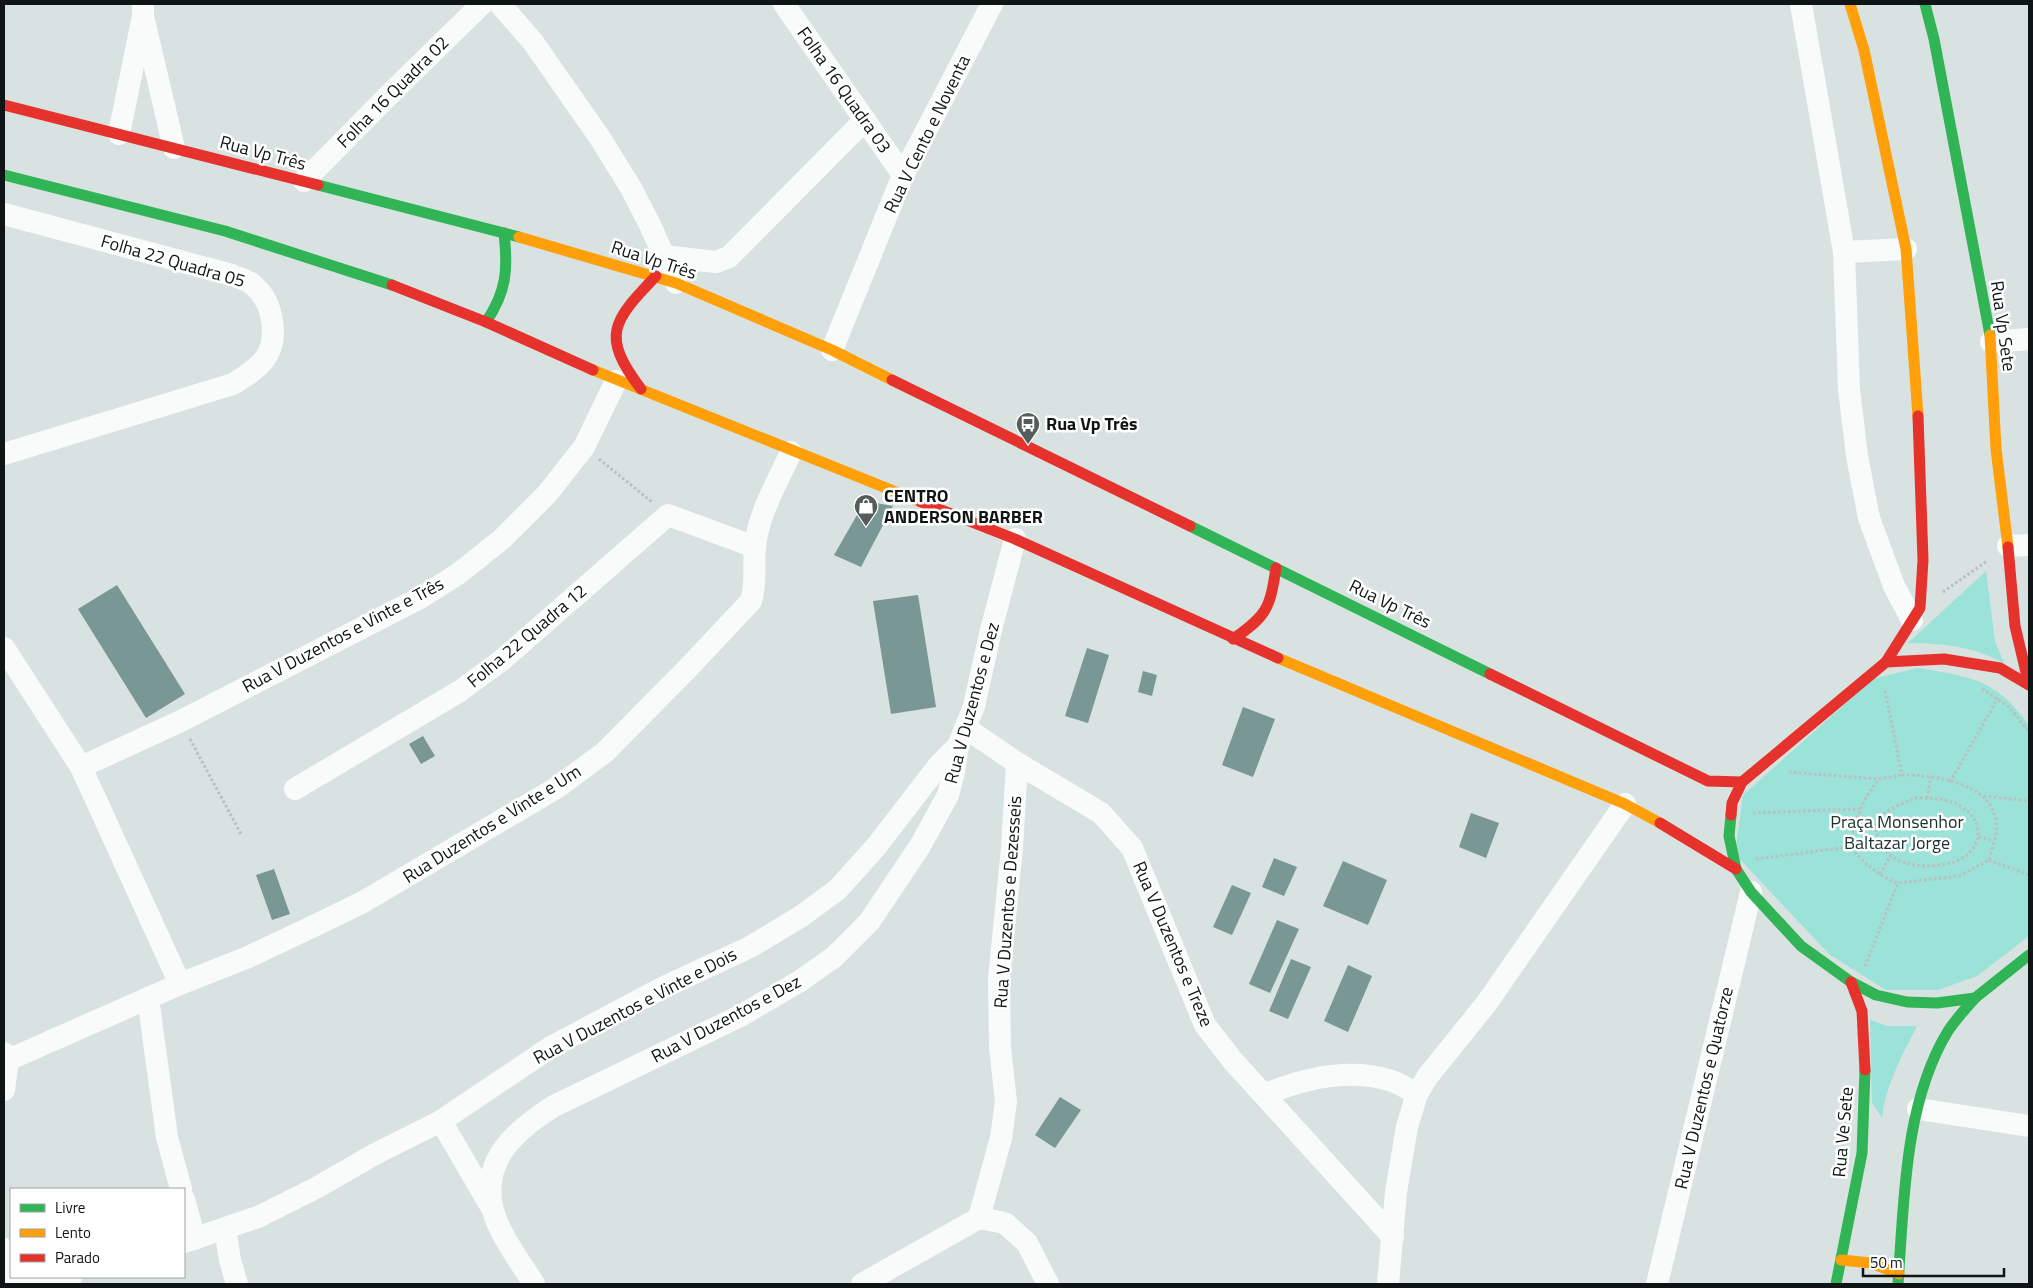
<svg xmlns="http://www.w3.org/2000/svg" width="2033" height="1288" viewBox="0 0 2033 1288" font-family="'Titillium Web',sans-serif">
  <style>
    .green { fill: #9be3d8 }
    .building { fill: #799794 }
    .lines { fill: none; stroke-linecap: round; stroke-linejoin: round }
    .path { stroke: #bbbfbe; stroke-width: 3; stroke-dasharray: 2.5 2.5; stroke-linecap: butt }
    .street { stroke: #f9fbfa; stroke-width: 22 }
    .fast { stroke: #30b455; stroke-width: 11 }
    .slow { stroke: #ff9f0a; stroke-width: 11 }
    .jam { stroke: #e5322d; stroke-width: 11 }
    .labels { text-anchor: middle; stroke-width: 5; stroke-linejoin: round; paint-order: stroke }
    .street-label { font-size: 18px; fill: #0e1514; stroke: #fff }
    .poi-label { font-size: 18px; font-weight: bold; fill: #0e1514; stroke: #fff; text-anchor: start }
    .park-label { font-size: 18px; fill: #1a312d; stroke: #fff }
  </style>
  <rect width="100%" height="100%" fill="#d8e2e0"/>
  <g class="green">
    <path d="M1986 571 1995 641 2004 663C1974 647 1943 643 1908 643Z"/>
    <path d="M1917 668C1971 677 1995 678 2029 725V936L1977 976 1938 990H1886L1829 954 1735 854 1743 795 1873 679Z"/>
    <path d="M1870 1020 1888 1026H1917C1902 1056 1886 1083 1882 1118L1872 1103Z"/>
  </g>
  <g class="building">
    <polygon points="865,501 893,506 861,567 834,555"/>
    <polygon points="117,585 185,694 146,718 78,609"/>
    <polygon points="918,595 936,707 891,714 873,601"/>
    <polygon points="1087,648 1109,655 1088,723 1065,716"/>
    <polygon points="1143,671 1157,675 1152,696 1138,692"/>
    <polygon points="1243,707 1275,719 1253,777 1222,765"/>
    <polygon points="423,736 435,756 421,764 409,744"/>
    <polygon points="1471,813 1499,823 1486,858 1459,847"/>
    <polygon points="1274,858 1297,867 1284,896 1262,887"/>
    <polygon points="1343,861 1387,880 1368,925 1323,906"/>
    <polygon points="274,869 290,914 272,920 256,875"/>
    <polygon points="1232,885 1251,893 1232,935 1213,927"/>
    <polygon points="1277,920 1299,929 1270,993 1249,984"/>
    <polygon points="1291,959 1311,967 1288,1019 1269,1011"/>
    <polygon points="1348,965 1372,976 1348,1032 1324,1021"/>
    <polygon points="1060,1097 1081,1110 1055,1148 1035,1135"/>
  </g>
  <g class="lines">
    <g class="path">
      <polyline points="599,459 652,502"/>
      <polyline points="1943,592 1987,561"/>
      <polyline points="1982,689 2009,707 2029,731"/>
      <polyline points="1885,691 1902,775"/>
      <polyline points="190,739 241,834"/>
      <polyline points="1789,772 1878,779"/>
      <path d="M1902 775C1933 775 1993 782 1996 823 1998 835 1992 848 1989 860L1959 876 1898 883C1878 877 1864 861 1849 847 1855 822 1862 799 1879 779Z"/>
      <polyline points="1950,782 1998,698"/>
      <polyline points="1984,796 2029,801"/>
      <path d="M1915 798C1930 798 1947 798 1960 806 1982 818 1985 843 1964 857 1940 872 1886 870 1878 837 1876 830 1874 825 1879 819 1887 808 1903 804 1915 798Z"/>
      <polyline points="1927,798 1931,777"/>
      <polyline points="1753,813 1860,809"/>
      <polyline points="1855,821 1875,827"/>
      <polyline points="1979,837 1994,841"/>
      <polyline points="1756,859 1849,847"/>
      <polyline points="1989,860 2029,875"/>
      <polyline points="1880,874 1891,855"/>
      <polyline points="1865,966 1898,883"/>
    </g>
    <g class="street">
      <polyline points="143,4 143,16 174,148"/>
      <polyline points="500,4 533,42 600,138 631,188 651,227 676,283"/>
      <polyline points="784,4 903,175"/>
      <polyline points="1801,4 1844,252 1849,389 1857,456 1869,518 1894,586 1912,620"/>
      <polyline points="119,134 142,21"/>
      <polyline points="304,181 394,90 482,4"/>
      <path d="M4 214 232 275C239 278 248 280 253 285 273 301 280 339 264 360 255 371 244 377 233 384L4 454"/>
      <polyline points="1844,252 1906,249"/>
      <polyline points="664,256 716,262 729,257 865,120"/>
      <polyline points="1991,342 2029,339"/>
      <polyline points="832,350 903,175 992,4"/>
      <polyline points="2008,546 2029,545"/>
      <polyline points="4,648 81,767 180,984"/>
      <polyline points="966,728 1017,763 1101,813 1132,848 1205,1025 1233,1061 1393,1237"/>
      <polyline points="81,767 181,721 420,598 458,574 502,539 547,494 584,447 616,381"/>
      <polyline points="295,789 460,691 502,660 668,515 755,547"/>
      <polyline points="148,998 167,1137 181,1189"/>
      <polyline points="4,1053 8,1060 4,1090"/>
      <path d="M8 1060 180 984 246 958 316 925 363 902 558 787 605 752 689 667 751 601C757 581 753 566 755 547 758 514 778 481 791 452"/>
      <path d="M1266 1094C1305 1078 1348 1068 1389 1080 1399 1083 1408 1089 1417 1094"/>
      <polyline points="1918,1109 2029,1126"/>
      <polyline points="441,1121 490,1205"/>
      <polyline points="184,1199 195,1239"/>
      <polyline points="979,1218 1001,1138 1006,1102 1000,1047 999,978 1012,848 1017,763"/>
      <polyline points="225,1229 230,1260 237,1284"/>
      <polyline points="184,1242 258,1217 316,1188 375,1154 441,1121 551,1047 662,988 750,947 800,917 837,890 875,848 939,765 958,746"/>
      <polyline points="4,1249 12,1284"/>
      <polyline points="12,1282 71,1277"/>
      <path d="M534 1284C521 1263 499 1234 493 1210 480 1160 516 1130 554 1106L742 1015 800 981 834 957 869 922 920 846 948 795 954 772 958 746 974 706 991 630 1015 539"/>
      <polyline points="862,1284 979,1218 1005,1223 1027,1243 1048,1284"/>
      <polyline points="1388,1284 1396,1192 1407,1127 1417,1094 1428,1076 1486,1004 1625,804"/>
      <polyline points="1657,1284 1751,892"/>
    </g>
    <g class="fast">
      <polyline points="1925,4 1934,39 1990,335"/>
      <polyline points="4,175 225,231 392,285"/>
      <polyline points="318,185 519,237"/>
      <path d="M486 322C507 291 508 269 504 233"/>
      <polyline points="1190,526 1490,674"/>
      <polyline points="1731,815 1729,836 1736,869 1751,892 1801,946 1851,982 1876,995 1907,1002 1937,1003 1975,998 2029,955"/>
      <polyline points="1836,1284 1862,1153 1865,1070"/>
      <path d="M1898 1284C1904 1202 1904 1103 1948 1031 1956 1019 1966 1008 1975 998"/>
    </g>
    <g class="slow">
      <polyline points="1850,4 1864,50 1906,249 1918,416"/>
      <polyline points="519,237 676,283 832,350 892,380"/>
      <polyline points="1990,335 1996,449 2008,547"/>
      <polyline points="593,370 921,502"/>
      <polyline points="1278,658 1625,804 1660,823"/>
      <polyline points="1841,1260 1871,1263 1899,1274"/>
    </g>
    <g class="jam">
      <polyline points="4,105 318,185"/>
      <polyline points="392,285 486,322 593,370"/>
      <polyline points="892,380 1190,526"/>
      <path d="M641 389C600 335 613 321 656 276"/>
      <polyline points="921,502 1015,539 1278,658"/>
      <polyline points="2008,547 2015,626 2029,685"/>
      <path d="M1233 639C1267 616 1270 608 1276 568"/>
      <polyline points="1886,662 1920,608 1923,560 1918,416"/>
      <polyline points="1490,674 1708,781 1742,782"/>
      <polyline points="1731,815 1732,803 1742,782 1886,662 1944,659 2000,668 2029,685"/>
      <polyline points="1660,823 1736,869"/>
      <polyline points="1851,982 1862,1011 1865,1070"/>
    </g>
  </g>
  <defs>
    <g id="bus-pin" transform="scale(1.25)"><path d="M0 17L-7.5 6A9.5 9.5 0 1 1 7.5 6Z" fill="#555d5b" stroke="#fff"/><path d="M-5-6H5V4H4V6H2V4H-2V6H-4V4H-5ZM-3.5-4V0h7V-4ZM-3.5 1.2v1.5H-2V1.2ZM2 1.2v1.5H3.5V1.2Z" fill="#fff"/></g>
    <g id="shop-pin" transform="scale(1.25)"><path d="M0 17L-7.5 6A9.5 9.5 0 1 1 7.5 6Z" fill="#555d5b" stroke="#fff"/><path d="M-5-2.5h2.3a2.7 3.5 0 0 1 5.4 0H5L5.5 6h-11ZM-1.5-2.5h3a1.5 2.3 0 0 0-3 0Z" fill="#fff"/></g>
  </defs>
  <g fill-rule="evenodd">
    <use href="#bus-pin" x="1028" y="424"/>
    <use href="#shop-pin" x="866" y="506"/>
  </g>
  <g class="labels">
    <g class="street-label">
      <text transform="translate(844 90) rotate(55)" y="6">Folha 16 Quadra 03</text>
      <text transform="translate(393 92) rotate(-45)" y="6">Folha 16 Quadra 02</text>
      <text transform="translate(927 134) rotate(-64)" y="6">Rua V Cento e Noventa</text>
      <text transform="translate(263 153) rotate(15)" y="6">Rua Vp Três</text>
      <text transform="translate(654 260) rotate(18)" y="6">Rua Vp Três</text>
      <text transform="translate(173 261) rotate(16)" y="6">Folha 22 Quadra 05</text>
      <text transform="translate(2003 326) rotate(82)" y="6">Rua Vp Sete</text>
      <text transform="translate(1390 604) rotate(26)" y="6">Rua Vp Três</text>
      <text transform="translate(343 635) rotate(-28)" y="6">Rua V Duzentos e Vinte e Três</text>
      <text transform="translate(527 636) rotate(-40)" y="6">Folha 22 Quadra 12</text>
      <text transform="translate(972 703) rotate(-75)" y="6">Rua V Duzentos e Dez</text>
      <text transform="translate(492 824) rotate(-32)" y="6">Rua Duzentos e Vinte e Um</text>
      <text transform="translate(1008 902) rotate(-86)" y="6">Rua V Duzentos e Dezesseis</text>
      <text transform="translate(1173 944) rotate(67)" y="6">Rua V Duzentos e Treze</text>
      <text transform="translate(635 1006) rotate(-28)" y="6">Rua V Duzentos e Vinte e Dois</text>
      <text transform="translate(726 1019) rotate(-28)" y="6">Rua V Duzentos e Dez</text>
      <text transform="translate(1704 1088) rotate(-77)" y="6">Rua V Duzentos e Quatorze</text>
      <text transform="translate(1843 1132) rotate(-85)" y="6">Rua Ve Sete</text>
    </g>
    <g class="poi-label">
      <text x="1046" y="430">Rua Vp Três</text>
      <text x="884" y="502">CENTRO<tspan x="884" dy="21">ANDERSON BARBER</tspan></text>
    </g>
    <g class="park-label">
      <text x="1897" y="828">Praça Monsenhor<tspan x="1897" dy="21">Baltazar Jorge</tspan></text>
    </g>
  </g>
  <rect width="2033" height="1288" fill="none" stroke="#0e1514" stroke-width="10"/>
  <rect x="10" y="1188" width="175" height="90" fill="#ffffff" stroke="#9fa1a1"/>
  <rect x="20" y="1204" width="25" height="8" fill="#30b455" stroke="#9fa1a1"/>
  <text x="55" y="1213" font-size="15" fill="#0e1514">Livre</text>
  <rect x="20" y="1229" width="25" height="8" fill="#ff9f0a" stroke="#9fa1a1"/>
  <text x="55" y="1238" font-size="15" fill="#0e1514">Lento</text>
  <rect x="20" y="1254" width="25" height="8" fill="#e5322d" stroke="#9fa1a1"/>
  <text x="55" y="1263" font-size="15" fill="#0e1514">Parado</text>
  <path d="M1863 1268v8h141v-8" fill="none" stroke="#0e1514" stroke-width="2.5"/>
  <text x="1870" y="1268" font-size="15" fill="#0e1514" stroke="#ffffff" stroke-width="4" paint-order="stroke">50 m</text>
</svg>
